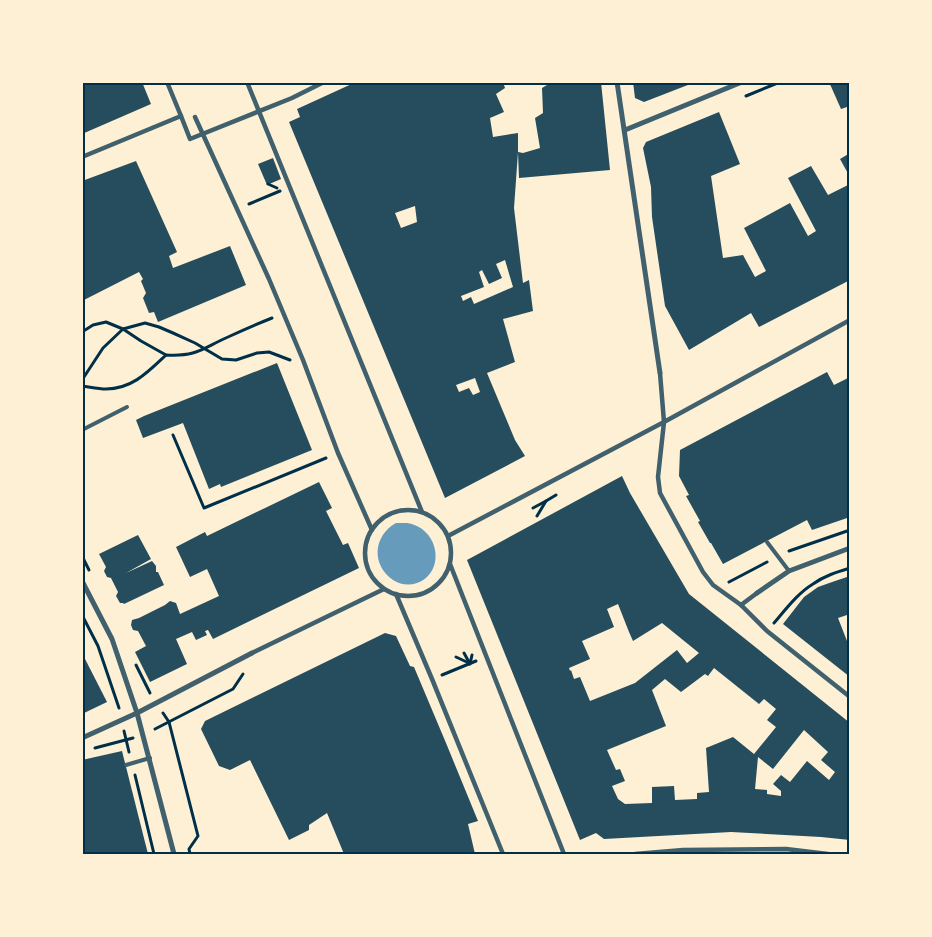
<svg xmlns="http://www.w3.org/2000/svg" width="932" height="937" viewBox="0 0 932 937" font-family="'PT Sans Narrow',sans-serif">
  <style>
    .water { fill: #669bbc }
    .building { fill: #264d5e; fill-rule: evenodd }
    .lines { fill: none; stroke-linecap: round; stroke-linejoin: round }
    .path { stroke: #003049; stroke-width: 3 }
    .service { stroke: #3f606c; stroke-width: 4 }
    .pedestrian { stroke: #3f606c; stroke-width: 4.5 }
    .minor { stroke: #3f606c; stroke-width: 5 }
    .neatline { fill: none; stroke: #003049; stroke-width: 2 }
  </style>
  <rect width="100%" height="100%" fill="#fdf0d5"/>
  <path class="water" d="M396 523C400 523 404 523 407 523 428 526 440 547 434 566 428 583 408 590 393 580 371 565 373 536 396 523Z"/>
  <g class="building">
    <polygon points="82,82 142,82 151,104 82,134"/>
    <path d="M356 82H503L505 88 496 94 504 112 490 118 493 137 518 133V152L514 208 523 283 529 280 533 311 503 319 515 362 487 373 515 440 525 456 445 498 289 122 300 117 297 109ZM415 206 417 222 401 228 395 213ZM505 260 513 287 474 304 471 297 463 301 461 296 484 287 479 272 482 270 489 284 502 278 496 264ZM475 378 480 392 473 395 469 388 459 392 456 385Z"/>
    <polygon points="552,82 601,82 610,170 519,178 518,152 523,153 540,148 535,118 543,113 542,88"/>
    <polygon points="633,82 693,82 693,83 644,102 635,98"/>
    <polygon points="829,82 850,82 850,106 841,109"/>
    <polygon points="719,112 740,164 711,176 723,258 743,255 755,277 766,271 744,228 790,203 808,236 816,231 788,178 811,166 828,195 850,184 850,280 759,327 751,313 689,350 665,306 652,217 651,187 643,148 646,142"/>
    <polygon points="850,153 850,177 840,159"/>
    <polygon points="273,158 281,179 267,185 258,164"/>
    <polygon points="136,161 177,252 169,256 173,268 230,246 246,285 158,322 154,312 149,313 143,298 146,293 141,281 143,279 139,272 82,301 82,181"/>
    <polygon points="277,363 312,450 221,487 220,484 209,489 183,423 143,438 136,420 144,416"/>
    <polygon points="827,372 834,385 850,377 850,517 812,530 807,520 723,564 711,543 710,543 698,522 700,521 686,496 689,495 679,476 680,450"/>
    <path d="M622 476 630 493 689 594 850 723V840L821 837 731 832 604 839 596 833 580 840 467 560ZM618 604 629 632 633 641 662 623 699 653 687 663 677 650 635 683 590 701 580 677 574 679 571 670 570 671 569 668 590 659 582 641 614 627 607 609ZM714 668 759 704 764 699 776 709 767 720 776 727 754 754 733 737 706 748 709 792 697 793V799L675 800 674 786 652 787V803L625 804 618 799 612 786 625 781 620 769 616 770 607 750 666 726 652 690 665 679 681 692 705 674 708 676ZM804 730 828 752 821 760 835 772 829 780 807 761 790 782 781 775 773 784 781 791V796L767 794V790L755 789 758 757 773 769Z"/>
    <polygon points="319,482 332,508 326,511 343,545 348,543 359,568 213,639 208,630 205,631 207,635 196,640 192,632 176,639 187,664 150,682 135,652 146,646 138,631 133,630 131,625 132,620 139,618 165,605 170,601 176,603 180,614 219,596 207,569 190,577 176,547 205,532 207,536"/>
    <polygon points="138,535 151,559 126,573 152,561 156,566 156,572 158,572 164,585 124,604 123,603 120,603 116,596 118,592 111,578 107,577 104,571 106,567 99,554"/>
    <polygon points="850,576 850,621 847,615 838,618 847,641 850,641 850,677 783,624 804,597 818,587 835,581 838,588 835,581"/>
    <polygon points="385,633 396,636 410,666 414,667 446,743 478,821 468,824 475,854 344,854 327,813 309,825 309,830 289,840 250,760 230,770 219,766 201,729 205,721"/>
    <polygon points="82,653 107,702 82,714"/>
    <polygon points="122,751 148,854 82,854 82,760"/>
  </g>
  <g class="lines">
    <g class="path">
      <polyline points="746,96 780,82"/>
      <polyline points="268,184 277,188"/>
      <polyline points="249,204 280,191"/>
      <polyline points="82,332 93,325 106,322 123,329 141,341 166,355"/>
      <polyline points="82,380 103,348 123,329 145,323 159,327 173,333 195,343 222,359 236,360 257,353 269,352 290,360"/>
      <path d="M82 386C90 387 98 389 106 389 132 389 148 372 166 355 197 357 203 348 228 337 243 330 257 324 272 318"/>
      <polyline points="173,435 204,508 326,458"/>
      <polyline points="533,508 546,501"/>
      <polyline points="537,516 546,501 556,495"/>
      <polyline points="789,551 850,530"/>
      <polyline points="82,556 89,570"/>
      <polyline points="729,582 767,562"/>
      <polyline points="82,615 98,646 119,708"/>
      <path d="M774 623C786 609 798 593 813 584 824 576 837 572 850 568"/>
      <polyline points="464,653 470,664 472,655"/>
      <polyline points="456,657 469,663"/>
      <polyline points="136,665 150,693"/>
      <polyline points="442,675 476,661"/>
      <polyline points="163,713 169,722 198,836 189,849 190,854"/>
      <polyline points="155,729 233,689 243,674"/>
      <polyline points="124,731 129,752"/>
      <polyline points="95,748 133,738"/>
      <polyline points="135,775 154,854"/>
      <polyline points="849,854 850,852"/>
    </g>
    <g class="service">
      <polyline points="82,430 127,407"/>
      <polyline points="767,542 789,571"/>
      <polyline points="126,765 150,758"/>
    </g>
    <g class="pedestrian">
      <polyline points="167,82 181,116"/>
      <polyline points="247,82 422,512"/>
      <polyline points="195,117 269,279 303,360 338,453 372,530"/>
      <polyline points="82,157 181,116 190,139 292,98 324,82"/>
      <polyline points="660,373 664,422 658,477 660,493 703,572 713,585 741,605 767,631 850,697"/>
      <circle cx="408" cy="553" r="43"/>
      <polyline points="448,536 664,422 850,320"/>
      <polyline points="450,564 564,854"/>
      <polyline points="396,594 432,679 503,854"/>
      <polyline points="741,605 757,593"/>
      <polyline points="252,653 384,589"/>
      <polyline points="635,854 683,850 786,849 828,854"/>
    </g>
    <g class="minor">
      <polyline points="617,82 660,373"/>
      <polyline points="625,130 742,82"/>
      <polyline points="82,581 112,639 137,713 174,854"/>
      <polyline points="757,593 789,571 850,548"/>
      <polyline points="82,738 137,713 252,653"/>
    </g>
  </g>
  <rect width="932" height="937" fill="none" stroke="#fdf0d5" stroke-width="168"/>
  <rect x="84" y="84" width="764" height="769" class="neatline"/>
</svg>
